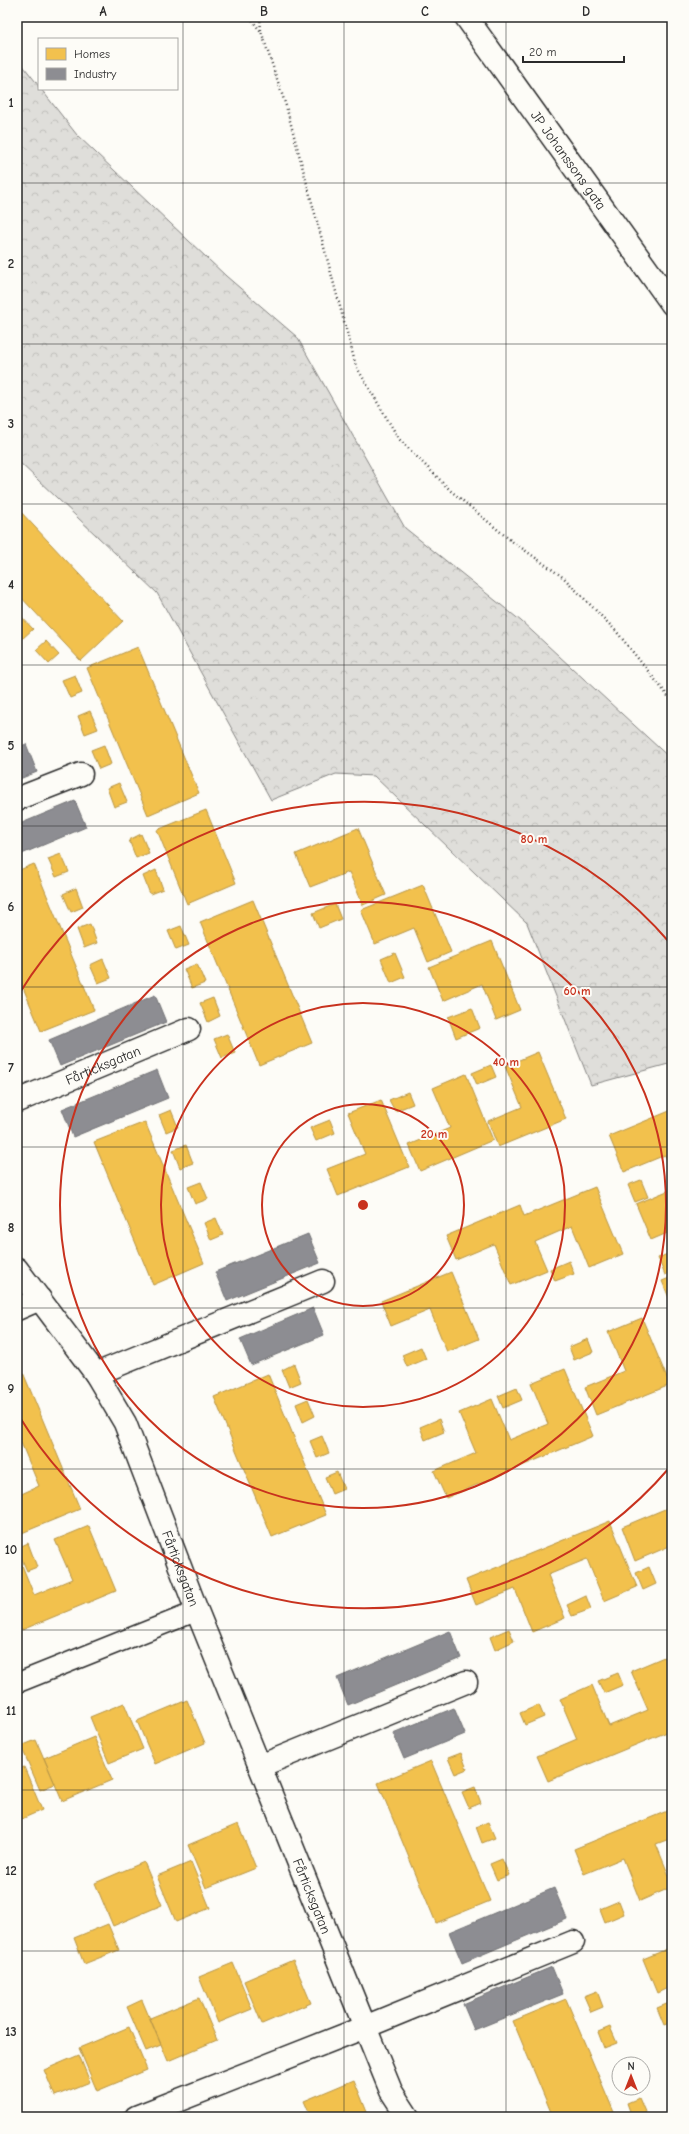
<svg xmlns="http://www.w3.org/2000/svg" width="689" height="2134" viewBox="0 0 689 2134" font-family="'Comic Neue',sans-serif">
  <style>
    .forest { fill: url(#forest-crowns); stroke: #858482 }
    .homes { fill: #f2c14e; stroke: #b69444 }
    .industry { fill: #8d8d92; stroke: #707073 }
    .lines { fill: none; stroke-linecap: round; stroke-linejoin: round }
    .service-casing { stroke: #2b2b2b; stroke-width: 22 }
    .minor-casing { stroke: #2b2b2b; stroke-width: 25 }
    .tertiary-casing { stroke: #2b2b2b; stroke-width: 25 }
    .path { stroke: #2b2b2b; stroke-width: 2.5; stroke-dasharray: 1 3; stroke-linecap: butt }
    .service { stroke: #fdfcf7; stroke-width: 19 }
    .minor { stroke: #fdfcf7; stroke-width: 22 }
    .tertiary { stroke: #fdfcf7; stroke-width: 22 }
    .grid { fill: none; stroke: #2b2b2b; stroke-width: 1; stroke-opacity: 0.55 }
    .ring { fill: none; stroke: #c8321e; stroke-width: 2 }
    .labels { text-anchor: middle; stroke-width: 4; stroke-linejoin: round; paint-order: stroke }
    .street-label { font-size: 14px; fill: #2b2b2b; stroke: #fdfcf7 }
    .centre { fill: #c8321e; stroke: #fdfcf7; stroke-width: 2 }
    .ring-label { font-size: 12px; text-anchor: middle; font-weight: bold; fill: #c8321e; stroke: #fdfcf7; stroke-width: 4; stroke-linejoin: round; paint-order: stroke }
    .neatline { fill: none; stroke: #2b2b2b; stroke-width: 1.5 }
    .grid-label { font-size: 13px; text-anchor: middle; font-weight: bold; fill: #2b2b2b }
  </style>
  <defs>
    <pattern id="forest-crowns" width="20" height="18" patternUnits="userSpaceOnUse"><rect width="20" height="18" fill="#dfdeda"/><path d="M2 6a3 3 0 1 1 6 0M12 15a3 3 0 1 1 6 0" fill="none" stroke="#c0bfbb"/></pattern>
  </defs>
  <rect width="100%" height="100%" fill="#fdfcf7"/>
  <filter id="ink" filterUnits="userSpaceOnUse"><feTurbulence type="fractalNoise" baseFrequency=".025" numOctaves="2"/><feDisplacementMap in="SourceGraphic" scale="8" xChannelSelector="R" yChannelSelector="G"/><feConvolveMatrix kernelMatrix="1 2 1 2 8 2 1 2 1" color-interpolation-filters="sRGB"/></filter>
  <g filter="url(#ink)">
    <polygon class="forest" points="17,58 39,86 39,89 41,89 77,135 226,276 297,337 405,528 521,621 672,760 672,1063 591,1085 527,923 374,776 336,774 271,800 157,593 17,460"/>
    <g class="homes">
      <polygon points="19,510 123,621 81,661 17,593 17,512"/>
      <polygon points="19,614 33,629 22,639 17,632 17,616"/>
      <polygon points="46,641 59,655 49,664 36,650"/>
      <polygon points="138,647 199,793 148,815 87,668"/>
      <polygon points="75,675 82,693 70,698 62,680"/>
      <polygon points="90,711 98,729 85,734 78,716"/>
      <polygon points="104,745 111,764 99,769 91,750"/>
      <polygon points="119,783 127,802 114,807 107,788"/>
      <polygon points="206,810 236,883 187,904 157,830"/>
      <polygon points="358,828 386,895 363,905 349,872 310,887 296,854"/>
      <polygon points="141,834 149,853 136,858 129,840"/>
      <polygon points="61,854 69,872 56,877 48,859"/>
      <polygon points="34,864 94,1010 41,1031 17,973 17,871"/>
      <polygon points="156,870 163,889 150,894 143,876"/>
      <polygon points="423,885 451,952 428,962 414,928 375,944 361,910"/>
      <polygon points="76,888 83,907 71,912 63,894"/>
      <polygon points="253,900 312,1043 259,1065 200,922"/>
      <polygon points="335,904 341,919 319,928 313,913"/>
      <polygon points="90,924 97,943 84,948 77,929"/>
      <polygon points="181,926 189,945 176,950 168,931"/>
      <polygon points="492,941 520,1010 496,1020 482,984 443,1001 429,967"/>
      <polygon points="395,953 405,977 391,983 381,959"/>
      <polygon points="103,959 111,978 98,983 90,965"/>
      <polygon points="197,964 205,983 192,988 184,969"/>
      <polygon points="213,998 220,1016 208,1022 200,1003"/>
      <polygon points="472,1008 480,1028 456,1038 448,1017"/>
      <polygon points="227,1034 235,1053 222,1058 214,1039"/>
      <polygon points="538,1052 566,1119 498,1147 488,1121 522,1107 505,1066"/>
      <polygon points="491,1065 496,1077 477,1085 472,1073"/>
      <polygon points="466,1074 493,1140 420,1171 409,1145 450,1128 433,1088"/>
      <polygon points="408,1092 413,1104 395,1111 389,1100"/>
      <polygon points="381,1100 409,1167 338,1196 327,1169 365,1154 348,1113"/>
      <polygon points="171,1110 178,1127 166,1132 159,1115"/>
      <polygon points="672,1110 672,1172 665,1155 624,1172 609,1136"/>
      <polygon points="330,1120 335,1133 316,1141 310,1128"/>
      <polygon points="145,1122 204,1263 153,1285 94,1142"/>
      <polygon points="186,1145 193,1163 180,1168 173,1150"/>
      <polygon points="641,1180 648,1197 635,1202 628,1185"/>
      <polygon points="201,1182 208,1199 195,1204 188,1187"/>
      <polygon points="595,1187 623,1254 589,1268 572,1226 535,1242 547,1270 511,1285 494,1244 456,1260 446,1236 520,1205 524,1216"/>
      <polygon points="672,1189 672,1231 651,1240 636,1204"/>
      <polygon points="216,1218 223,1235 211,1240 204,1223"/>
      <polygon points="670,1253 672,1272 665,1275 658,1258"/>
      <polygon points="569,1261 574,1274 555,1281 550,1269"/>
      <polygon points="451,1272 479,1339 447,1352 430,1310 391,1326 381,1301"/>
      <polygon points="672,1277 672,1305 662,1281"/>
      <polygon points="642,1318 670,1385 596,1415 585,1387 624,1371 608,1332"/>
      <polygon points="588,1339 593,1352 574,1360 569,1347"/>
      <polygon points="421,1347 426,1359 407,1367 402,1355"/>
      <polygon points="19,1363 80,1509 17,1535 17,1496 39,1486 17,1433 17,1364"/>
      <polygon points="294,1364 301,1382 289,1387 282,1370"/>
      <polygon points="565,1369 593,1436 446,1498 434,1471 476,1453 459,1413 492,1399 509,1440 548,1424 531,1383"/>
      <polygon points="268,1374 326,1515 272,1537 214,1397"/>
      <polygon points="517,1388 522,1400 503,1408 498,1396"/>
      <polygon points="308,1399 315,1416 303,1422 296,1404"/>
      <polygon points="439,1419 444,1432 425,1440 420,1427"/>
      <polygon points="322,1436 329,1453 317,1458 310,1441"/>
      <polygon points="337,1472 344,1489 332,1494 325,1477"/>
      <polygon points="672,1506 672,1545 635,1561 622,1527"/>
      <polygon points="610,1521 637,1587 604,1601 587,1559 548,1575 565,1618 532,1632 515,1589 476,1605 466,1580"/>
      <polygon points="89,1526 116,1591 17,1632 17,1553 34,1595 72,1579 55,1540"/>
      <polygon points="28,1543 37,1567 27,1571 17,1548"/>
      <polygon points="649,1567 656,1584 643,1590 636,1573"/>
      <polygon points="586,1596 591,1609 572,1616 567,1605"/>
      <polygon points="509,1629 514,1641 495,1650 490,1637"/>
      <polygon points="664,1657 672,1677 672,1730 548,1781 537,1756 577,1739 560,1699 592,1685 609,1726 648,1710 631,1671"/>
      <polygon points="618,1673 623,1685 604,1693 598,1681"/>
      <polygon points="187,1700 205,1743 155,1764 137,1721"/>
      <polygon points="124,1703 143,1749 109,1763 90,1717"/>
      <polygon points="539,1705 544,1717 525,1725 520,1713"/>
      <polygon points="94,1737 112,1780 62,1801 44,1758"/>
      <polygon points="36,1740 55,1784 40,1790 21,1746"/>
      <polygon points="461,1753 467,1769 455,1774 448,1758"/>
      <polygon points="431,1761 490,1901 436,1923 378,1783"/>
      <polygon points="24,1767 42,1810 17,1821 17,1770"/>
      <polygon points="475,1787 481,1803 469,1808 462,1792"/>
      <polygon points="672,1809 672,1838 656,1844 672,1883 672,1887 640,1901 623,1858 584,1874 574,1849"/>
      <polygon points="488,1822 495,1838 482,1843 476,1827"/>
      <polygon points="238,1824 256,1868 206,1888 188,1845"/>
      <polygon points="502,1859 509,1875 497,1880 490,1864"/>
      <polygon points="144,1862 162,1905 113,1926 95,1883"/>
      <polygon points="191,1862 210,1908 176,1922 157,1876"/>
      <polygon points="619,1901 624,1914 605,1922 600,1909"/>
      <polygon points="108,1924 119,1950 84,1964 74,1938"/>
      <polygon points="672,1947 672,1986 657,1993 643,1959"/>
      <polygon points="293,1960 311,2003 262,2024 244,1981"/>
      <polygon points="233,1963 252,2009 218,2023 199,1977"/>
      <polygon points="597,1991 603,2007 591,2012 584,1996"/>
      <polygon points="199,1998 217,2040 168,2061 150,2018"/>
      <polygon points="566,1999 616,2117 553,2117 513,2021"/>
      <polygon points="142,2000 161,2045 146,2051 127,2007"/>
      <polygon points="669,2003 672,2009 672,2022 664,2025 657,2008"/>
      <polygon points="129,2027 147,2070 97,2091 79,2048"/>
      <polygon points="610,2027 617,2043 604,2048 598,2032"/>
      <polygon points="79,2055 90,2082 55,2096 44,2070"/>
      <polygon points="619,2066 619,2082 613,2069"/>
      <polygon points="354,2080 369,2117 311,2117 304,2101"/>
      <polygon points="639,2098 646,2114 632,2117 627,2103"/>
    </g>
    <g class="industry">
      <polygon points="26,744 37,772 17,780 17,748"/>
      <polygon points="75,801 86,827 17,856 17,825"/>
      <polygon points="155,995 166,1022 60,1066 49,1040"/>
      <polygon points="157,1070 168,1098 73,1137 62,1109"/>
      <polygon points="308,1234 320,1263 227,1301 215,1272"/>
      <polygon points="313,1308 324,1335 251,1365 240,1339"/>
      <polygon points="450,1631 461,1658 348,1705 337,1678"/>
      <polygon points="454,1708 465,1734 404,1759 393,1733"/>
      <polygon points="554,1888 567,1919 462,1963 449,1932"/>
      <polygon points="552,1967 563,1994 474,2030 463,2004"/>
    </g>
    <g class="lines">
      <g class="service-casing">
        <polyline id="service" points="17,1683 197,1611"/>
      </g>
      <g class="minor-casing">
        <g id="minor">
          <polyline points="17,799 81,774"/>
          <path id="s1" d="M17 1101 189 1029"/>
          <path id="s2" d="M17 1269 96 1374 125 1423 197 1611 365 2027 391 2091 408 2117"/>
          <polyline points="17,1309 40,1299"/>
          <polyline points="96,1374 323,1281"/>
          <polyline points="260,1766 466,1682"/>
          <polyline points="136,2117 365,2027 573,1942"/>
        </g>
      </g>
      <g class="tertiary-casing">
        <g id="tertiary">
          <path id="s3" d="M466 17 672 304"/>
        </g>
      </g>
      <g class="path">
        <polyline points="250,17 260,31"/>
        <polyline points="260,17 261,31 286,106 356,366 399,439 451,491 509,539 564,578 616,631 672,701"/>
      </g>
      <use href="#service" class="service"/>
      <use href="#minor" class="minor"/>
      <use href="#tertiary" class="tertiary"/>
    </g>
  </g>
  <path class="grid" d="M183 17V2117M344 17V2117M506 17V2117M17 183H672M17 344H672M17 504H672M17 665H672M17 826H672M17 987H672M17 1147H672M17 1308H672M17 1469H672M17 1630H672M17 1790H672M17 1951H672"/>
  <g class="ring">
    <circle cx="363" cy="1205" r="101"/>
    <circle cx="363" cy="1205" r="202"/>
    <circle cx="363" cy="1205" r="303"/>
    <path d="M670 1467A404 404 0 0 1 19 1416M19 994A404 404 0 0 1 670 943"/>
  </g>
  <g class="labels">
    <g class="street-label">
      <text dy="5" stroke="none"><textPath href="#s3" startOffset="176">JP Johanssons gata</textPath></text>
      <text dy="5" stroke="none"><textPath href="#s1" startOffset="93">Fårticksgatan</textPath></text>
      <text dy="5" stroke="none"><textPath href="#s2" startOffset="344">Fårticksgatan</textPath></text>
      <text dy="5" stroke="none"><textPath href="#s2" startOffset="697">Fårticksgatan</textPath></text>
    </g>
  </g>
  <circle cx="363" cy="1205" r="6" class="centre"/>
  <g class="ring-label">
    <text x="534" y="843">80 m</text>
    <text x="577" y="995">60 m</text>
    <text x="506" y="1066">40 m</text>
    <text x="434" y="1138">20 m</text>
  </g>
  <rect width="689" height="2134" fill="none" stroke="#fdfcf7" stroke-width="44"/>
  <rect x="38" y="38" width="140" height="52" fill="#fdfcf7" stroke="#a9a8a5"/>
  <rect x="46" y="48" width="20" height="12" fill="#f2c14e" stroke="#a9a8a5"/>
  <text x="74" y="58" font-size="12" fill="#2b2b2b">Homes</text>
  <rect x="46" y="68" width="20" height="12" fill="#8d8d92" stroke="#a9a8a5"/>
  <text x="74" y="78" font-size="12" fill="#2b2b2b">Industry</text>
  <g transform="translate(631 2076)"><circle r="19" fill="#fdfcf7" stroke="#a9a8a5"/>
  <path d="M0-3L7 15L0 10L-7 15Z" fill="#c8321e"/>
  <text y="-6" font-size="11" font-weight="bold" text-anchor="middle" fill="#2b2b2b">N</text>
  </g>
  <path d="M523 56v6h101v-6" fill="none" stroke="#2b2b2b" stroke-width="2"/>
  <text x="529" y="56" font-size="12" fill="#2b2b2b" stroke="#fdfcf7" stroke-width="3" paint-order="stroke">20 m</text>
  <rect x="22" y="22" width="645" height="2090" class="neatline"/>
  <g class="grid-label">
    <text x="103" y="16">A</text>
    <text x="264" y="16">B</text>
    <text x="425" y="16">C</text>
    <text x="586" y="16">D</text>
    <text x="11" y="107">1</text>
    <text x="11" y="268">2</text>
    <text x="11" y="428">3</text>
    <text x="11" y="589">4</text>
    <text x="11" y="750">5</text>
    <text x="11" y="911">6</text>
    <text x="11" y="1072">7</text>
    <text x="11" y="1232">8</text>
    <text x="11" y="1393">9</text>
    <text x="11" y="1554">10</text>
    <text x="11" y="1715">11</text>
    <text x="11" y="1875">12</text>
    <text x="11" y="2036">13</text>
  </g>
</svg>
